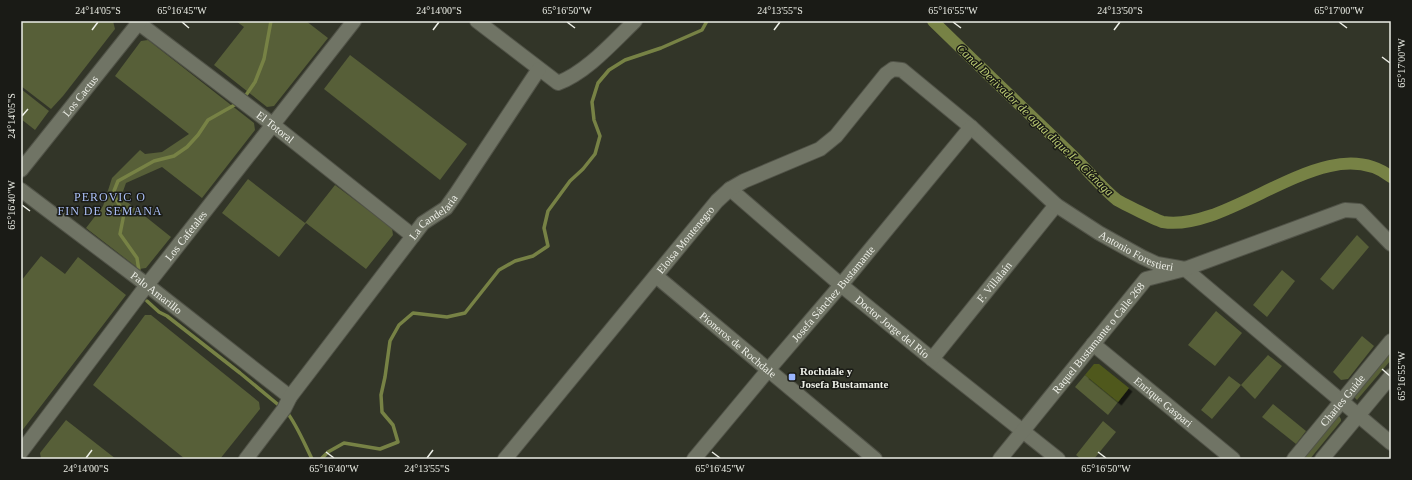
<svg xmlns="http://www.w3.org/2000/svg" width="1412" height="480" viewBox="0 0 1412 480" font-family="Georgia,serif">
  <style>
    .green { fill: #575f38 }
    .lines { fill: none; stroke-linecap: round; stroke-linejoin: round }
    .stream { stroke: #778245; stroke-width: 3.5 }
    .canal { stroke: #778245; stroke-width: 12 }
    .building { fill: #4f591b; filter: url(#shadow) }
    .minor-casing { stroke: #515348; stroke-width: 16 }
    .minor { stroke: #707465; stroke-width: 14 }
    .ticks { fill: none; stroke: #eceee6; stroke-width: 1.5 }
    .poi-dot { fill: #99b5fd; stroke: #1a1b16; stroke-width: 1.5 }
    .labels { text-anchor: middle; stroke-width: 3; stroke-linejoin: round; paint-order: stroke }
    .street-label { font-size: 11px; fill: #eceee6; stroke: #1a1b16 }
    .poi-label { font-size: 11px; font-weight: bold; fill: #eceee6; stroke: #1a1b16; text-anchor: start }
    .water-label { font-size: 12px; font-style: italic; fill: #bccc73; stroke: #1a1b16 }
    .neighbourhood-label { font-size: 12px; letter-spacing: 1px; fill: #aabff5; stroke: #1a1b16 }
    .neatline { fill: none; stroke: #eceee6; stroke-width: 1.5 }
    .ticks-label { font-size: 10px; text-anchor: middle; fill: #eceee6 }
  </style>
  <defs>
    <filter id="shadow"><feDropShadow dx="3.5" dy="3.5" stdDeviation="0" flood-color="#0009"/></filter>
  </defs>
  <rect width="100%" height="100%" fill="#323528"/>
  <g class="green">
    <polygon points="21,21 113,21 115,29 63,96 51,109 21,86"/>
    <polygon points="236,21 306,21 328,38 274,106 267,107 214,65 244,27"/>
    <polygon points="148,40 254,123 255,130 202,198 162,167 126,183 121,197 171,237 146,268 139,269 86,228 103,206 112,178 140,150 145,154 162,152 189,134 115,76 141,41"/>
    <polygon points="350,55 467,144 440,180 324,89"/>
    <polygon points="21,89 49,111 35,130 21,119"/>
    <polygon points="248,179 305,223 335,185 392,228 393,235 366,269 306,223 279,257 222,213"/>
    <polygon points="1357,235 1369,247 1333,290 1320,279"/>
    <polygon points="41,256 65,274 78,257 126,295 21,432 21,281"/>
    <polygon points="1282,270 1295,281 1267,317 1253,305"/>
    <polygon points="1216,311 1242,333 1215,366 1188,345"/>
    <polygon points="145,315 151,315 259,402 260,409 220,459 185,459 93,385"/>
    <polygon points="1362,336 1374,346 1348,379 1341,380 1333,372"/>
    <polygon points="1391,351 1391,360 1357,400 1355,398 1355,396"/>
    <polygon points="1268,355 1282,366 1255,399 1241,385 1212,419 1201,410 1229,376 1241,385"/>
    <polygon points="1085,375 1118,402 1108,415 1075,387"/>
    <polygon points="1273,404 1306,431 1296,444 1262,417"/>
    <polygon points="1339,416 1341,419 1341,421 1310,459 1302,459 1337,417"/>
    <polygon points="66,420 116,459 41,459 40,453"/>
    <polygon points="1103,421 1116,432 1094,459 1081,459 1076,455"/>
  </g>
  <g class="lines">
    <g class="stream">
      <polyline points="244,98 255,82 264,59 271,21"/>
      <polyline points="139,271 137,258 120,234 124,214 115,197 114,191 118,181 154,161 174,156 187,147 198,135 208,120 238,103"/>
      <polyline points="147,301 159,312 167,316 240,373 281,407"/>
      <path d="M286 411C297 425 304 443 312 459"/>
      <polyline points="321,459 328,452 344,443 380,449 398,442 393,425 382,412 381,395 385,377 390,341 399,325 413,313 447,317 465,313 499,270 515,261 533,256 548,246 544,228 548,211 570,181 583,169 595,154 600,136 594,120 592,102 598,83 609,70 625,60 661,48 702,30 707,21"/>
    </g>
    <path class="canal" d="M933 21C978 65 1024 109 1070 153 1086 168 1100 186 1117 200 1122 203 1158 221 1163 222 1232 233 1327 127 1391 177"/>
  </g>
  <polygon class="building" points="1094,364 1099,364 1129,388 1118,402 1085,375"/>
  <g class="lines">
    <g class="minor-casing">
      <g id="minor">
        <path id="s1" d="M136 21 272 124 413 236"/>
        <path d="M477 21 558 83C587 72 613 42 635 21"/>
        <path id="s2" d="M21 170 140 21"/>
        <path id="s3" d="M730 189 841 285 932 359 1058 459"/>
        <path id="s4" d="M21 190 147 285 290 397"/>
        <path id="s5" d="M656 276 875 459"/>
        <path id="s6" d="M1093 344 1233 459"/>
        <path id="s7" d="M932 359 1056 205"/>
        <path id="s8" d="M21 452 147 285 354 21"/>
        <path id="s9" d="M246 459 284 409 290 397 413 236 423 223 446 208 456 194 539 69"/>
        <path id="s10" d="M505 459 717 201 730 189 744 181 820 149 836 136 886 74 893 69 902 70 971 127 1056 205 1099 233 1142 257 1157 264 1185 269 1391 443"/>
        <path id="s11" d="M694 459 769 369 841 285 971 127"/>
        <path id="s12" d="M1000 459 1146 279 1185 269 1345 210 1359 211 1391 244"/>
        <path id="s13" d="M1294 459 1391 341"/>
        <polyline points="1322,459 1391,376"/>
      </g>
    </g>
    <use href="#minor" class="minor"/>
  </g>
  <path class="ticks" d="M182 22 189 28M567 22 575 28M953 22 961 28M1339 22 1347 28M92 30 98 22M433 30 439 22M774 30 780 22M1114 30 1120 22M1382 57 1390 63M22 116 28 109M22 205 30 211M1382 369 1390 376M326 452 334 458M712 452 720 458M1098 452 1106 458M86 458 92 450M427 458 433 450"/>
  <rect class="poi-dot" x="788" y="373" width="8" height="8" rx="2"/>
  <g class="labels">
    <g class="street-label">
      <text dy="4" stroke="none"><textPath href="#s2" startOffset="95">Los Cactus</textPath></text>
      <text dy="4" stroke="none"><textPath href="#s1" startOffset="175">El Totoral</textPath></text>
      <text dy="4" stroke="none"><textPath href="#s9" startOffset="307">La Candelaria</textPath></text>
      <text dy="4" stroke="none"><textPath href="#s8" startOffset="272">Los Cafetales</textPath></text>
      <text dy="4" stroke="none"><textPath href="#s10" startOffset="284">Eloisa Montenegro</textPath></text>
      <text dy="4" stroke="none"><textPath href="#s10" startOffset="866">Antonio Forestieri</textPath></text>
      <text dy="4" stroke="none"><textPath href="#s7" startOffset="99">F. Villalaín</textPath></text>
      <text dy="4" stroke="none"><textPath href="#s4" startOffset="170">Palo Amarillo</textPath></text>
      <text dy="4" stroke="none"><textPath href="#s11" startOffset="216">Josefa Sánchez Bustamante</textPath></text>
      <text dy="4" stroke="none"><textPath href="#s3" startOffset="213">Doctor Jorge del Río</textPath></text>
      <text dy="4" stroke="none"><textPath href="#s12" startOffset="156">Raquel Bustamante o Calle 268</textPath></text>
      <text dy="4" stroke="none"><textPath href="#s5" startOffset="107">Pioneros de Rochdale</textPath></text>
      <text dy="4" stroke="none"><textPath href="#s13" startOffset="76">Charles Guide</textPath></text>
      <text dy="4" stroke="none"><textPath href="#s6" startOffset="91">Enrique Gaspari</textPath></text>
    </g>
    <g class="poi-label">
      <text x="800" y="375">Rochdale y<tspan x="800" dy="13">Josefa Bustamante</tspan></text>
    </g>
    <g class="water-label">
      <text transform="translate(1035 120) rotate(44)" y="4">Canal Derivador de agua dique La Ciénaga</text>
    </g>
    <g class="neighbourhood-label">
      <text x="110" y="201">PEROVIC O<tspan x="110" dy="14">FIN DE SEMANA</tspan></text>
    </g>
  </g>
  <rect width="1412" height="480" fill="none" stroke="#1a1b16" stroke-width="44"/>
  <rect x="22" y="22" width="1368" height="436" class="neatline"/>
  <g class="ticks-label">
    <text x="98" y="14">24°14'05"S</text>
    <text x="182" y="14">65°16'45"W</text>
    <text x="439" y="14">24°14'00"S</text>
    <text x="567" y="14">65°16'50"W</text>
    <text x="780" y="14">24°13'55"S</text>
    <text x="953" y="14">65°16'55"W</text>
    <text x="1120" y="14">24°13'50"S</text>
    <text x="1339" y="14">65°17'00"W</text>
    <text transform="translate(1401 63) rotate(-90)" y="4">65°17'00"W</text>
    <text transform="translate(11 116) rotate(-90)" y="4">24°14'05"S</text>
    <text transform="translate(11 205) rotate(-90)" y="4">65°16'40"W</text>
    <text transform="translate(1401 376) rotate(-90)" y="4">65°16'55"W</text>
    <text x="86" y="472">24°14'00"S</text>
    <text x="334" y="472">65°16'40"W</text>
    <text x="427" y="472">24°13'55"S</text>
    <text x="720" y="472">65°16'45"W</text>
    <text x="1106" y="472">65°16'50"W</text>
  </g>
</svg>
